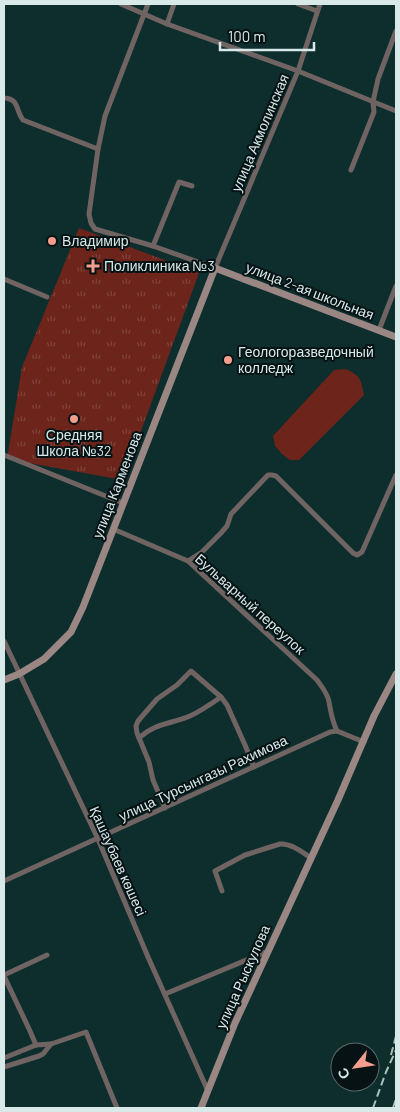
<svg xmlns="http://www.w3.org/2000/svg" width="400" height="1112" viewBox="0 0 400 1112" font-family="Barlow,sans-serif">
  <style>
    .grass { fill: url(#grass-tufts) }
    .pitch { fill: #6c241b }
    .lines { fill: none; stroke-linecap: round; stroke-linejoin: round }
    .street { stroke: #706462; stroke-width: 5 }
    .secondary { stroke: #9a8683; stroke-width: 7 }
    .rail { stroke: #abbfbf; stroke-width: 2; stroke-dasharray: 8 4; stroke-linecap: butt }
    .poi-dot { fill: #f59d8e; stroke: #061213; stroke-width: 2 }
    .labels { text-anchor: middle; stroke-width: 4; stroke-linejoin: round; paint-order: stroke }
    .street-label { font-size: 14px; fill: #d8e9e9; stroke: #061213 }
    .poi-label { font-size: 14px; fill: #d8e9e9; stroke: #061213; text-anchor: start }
  </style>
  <defs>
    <pattern id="grass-tufts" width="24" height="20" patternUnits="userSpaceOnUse" patternTransform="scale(1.25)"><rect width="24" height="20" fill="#6c241b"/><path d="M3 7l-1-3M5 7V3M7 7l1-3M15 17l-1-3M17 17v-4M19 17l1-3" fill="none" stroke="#80443c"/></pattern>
  </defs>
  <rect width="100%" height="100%" fill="#0e2d2d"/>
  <polygon class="grass" points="79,228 199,273 123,480 7,459 22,367"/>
  <path class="pitch" d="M346 369C361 376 361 380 364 395L299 460H290L282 454 275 446 273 436 334 370Z"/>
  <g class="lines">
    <g class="street">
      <polyline points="121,4 167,24 298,71 396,111"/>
      <polyline points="148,4 105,116 98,149 89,214 91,223 95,229 153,246 215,268 298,71 320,4"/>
      <polyline points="298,4 317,11"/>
      <polyline points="167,24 174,4"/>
      <path d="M4 98C20 99 15 110 23 120L98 149"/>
      <polyline points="351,170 374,112 373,102 378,79 396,31"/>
      <polyline points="153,246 179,182 192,186"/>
      <polyline points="4,279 47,297"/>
      <polyline points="379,330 396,286"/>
      <polyline points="4,455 123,503"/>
      <path d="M113 529 188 561 317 680C322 687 328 694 329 702 331 713 332 721 337 731"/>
      <polyline points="188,561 202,552 221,533 227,526 231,514 268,475 272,475 276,476 353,553 357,555 362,552 396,475"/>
      <polyline points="4,641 98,839 148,957 208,1091"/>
      <path d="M139 738C155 723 171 724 190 716 201 711 211 704 221 697"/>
      <polyline points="165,808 153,780 149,762 137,733 136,726 138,721 157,699 177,685 191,671 221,697 227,705 245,745 254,767"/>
      <polyline points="4,881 330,732 337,731 364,742"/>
      <path d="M222 891 215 871 245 855 280 844C291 843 302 852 311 858"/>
      <polyline points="4,975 47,955"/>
      <polyline points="4,976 30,1031 36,1045"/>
      <polyline points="165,994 268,951"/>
      <polyline points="4,1058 36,1045 51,1044"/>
      <polyline points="4,1067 39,1056 43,1054 51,1044 86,1032 117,1108"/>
    </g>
    <g class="secondary">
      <polyline points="4,680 19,674 44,659 71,632 83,607 215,268 396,337"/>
      <polyline points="201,1108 235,1023 338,800 374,716 396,674"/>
    </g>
    <g class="rail">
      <polyline points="391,1055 396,1036"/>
      <polyline points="373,1108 386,1072 396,1050"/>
      <polyline points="393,1108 396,1099"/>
    </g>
  </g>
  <g class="poi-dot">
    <circle cx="52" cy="241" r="5"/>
    <path d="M90.5 258.5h5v5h5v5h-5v5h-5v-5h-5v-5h5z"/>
    <circle cx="228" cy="360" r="5"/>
    <circle cx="74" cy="419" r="5"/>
  </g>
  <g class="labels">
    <g class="street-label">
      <text transform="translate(260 133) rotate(-67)" y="5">улица Акмолинская</text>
      <text transform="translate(310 291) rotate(21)" y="5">улица 2-ая школьная</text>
      <text transform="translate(117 485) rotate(-69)" y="5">улица Карменова</text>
      <text transform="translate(250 604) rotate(42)" y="5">Бульварный переулок</text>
      <text transform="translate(203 778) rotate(-25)" y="5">улица Турсынгазы Рахимова</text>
      <text transform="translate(118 861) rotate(66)" y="5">Қашаубаев көшесі</text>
      <text transform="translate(243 977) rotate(-66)" y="5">улица Рыскулова</text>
    </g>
    <g class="poi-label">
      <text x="62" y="246">Владимир</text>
      <text x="104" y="271">Поликлиника №3</text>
      <text x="238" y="357">Геологоразведочный<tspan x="238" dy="16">колледж</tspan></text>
      <text x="74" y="440" text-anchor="middle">Средняя<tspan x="74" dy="16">Школа №32</tspan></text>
    </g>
  </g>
  <rect width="400" height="1112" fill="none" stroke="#d8e9e9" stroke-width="10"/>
  <g transform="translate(355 1067) rotate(240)"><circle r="24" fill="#061213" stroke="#5a6869"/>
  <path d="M0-4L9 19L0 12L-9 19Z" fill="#f59d8e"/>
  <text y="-8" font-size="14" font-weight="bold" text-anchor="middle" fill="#d8e9e9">С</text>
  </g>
  <path d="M220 42v8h94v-8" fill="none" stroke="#d8e9e9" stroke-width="2.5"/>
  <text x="228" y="42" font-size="15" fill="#d8e9e9" stroke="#061213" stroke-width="4" paint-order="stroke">100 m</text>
</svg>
